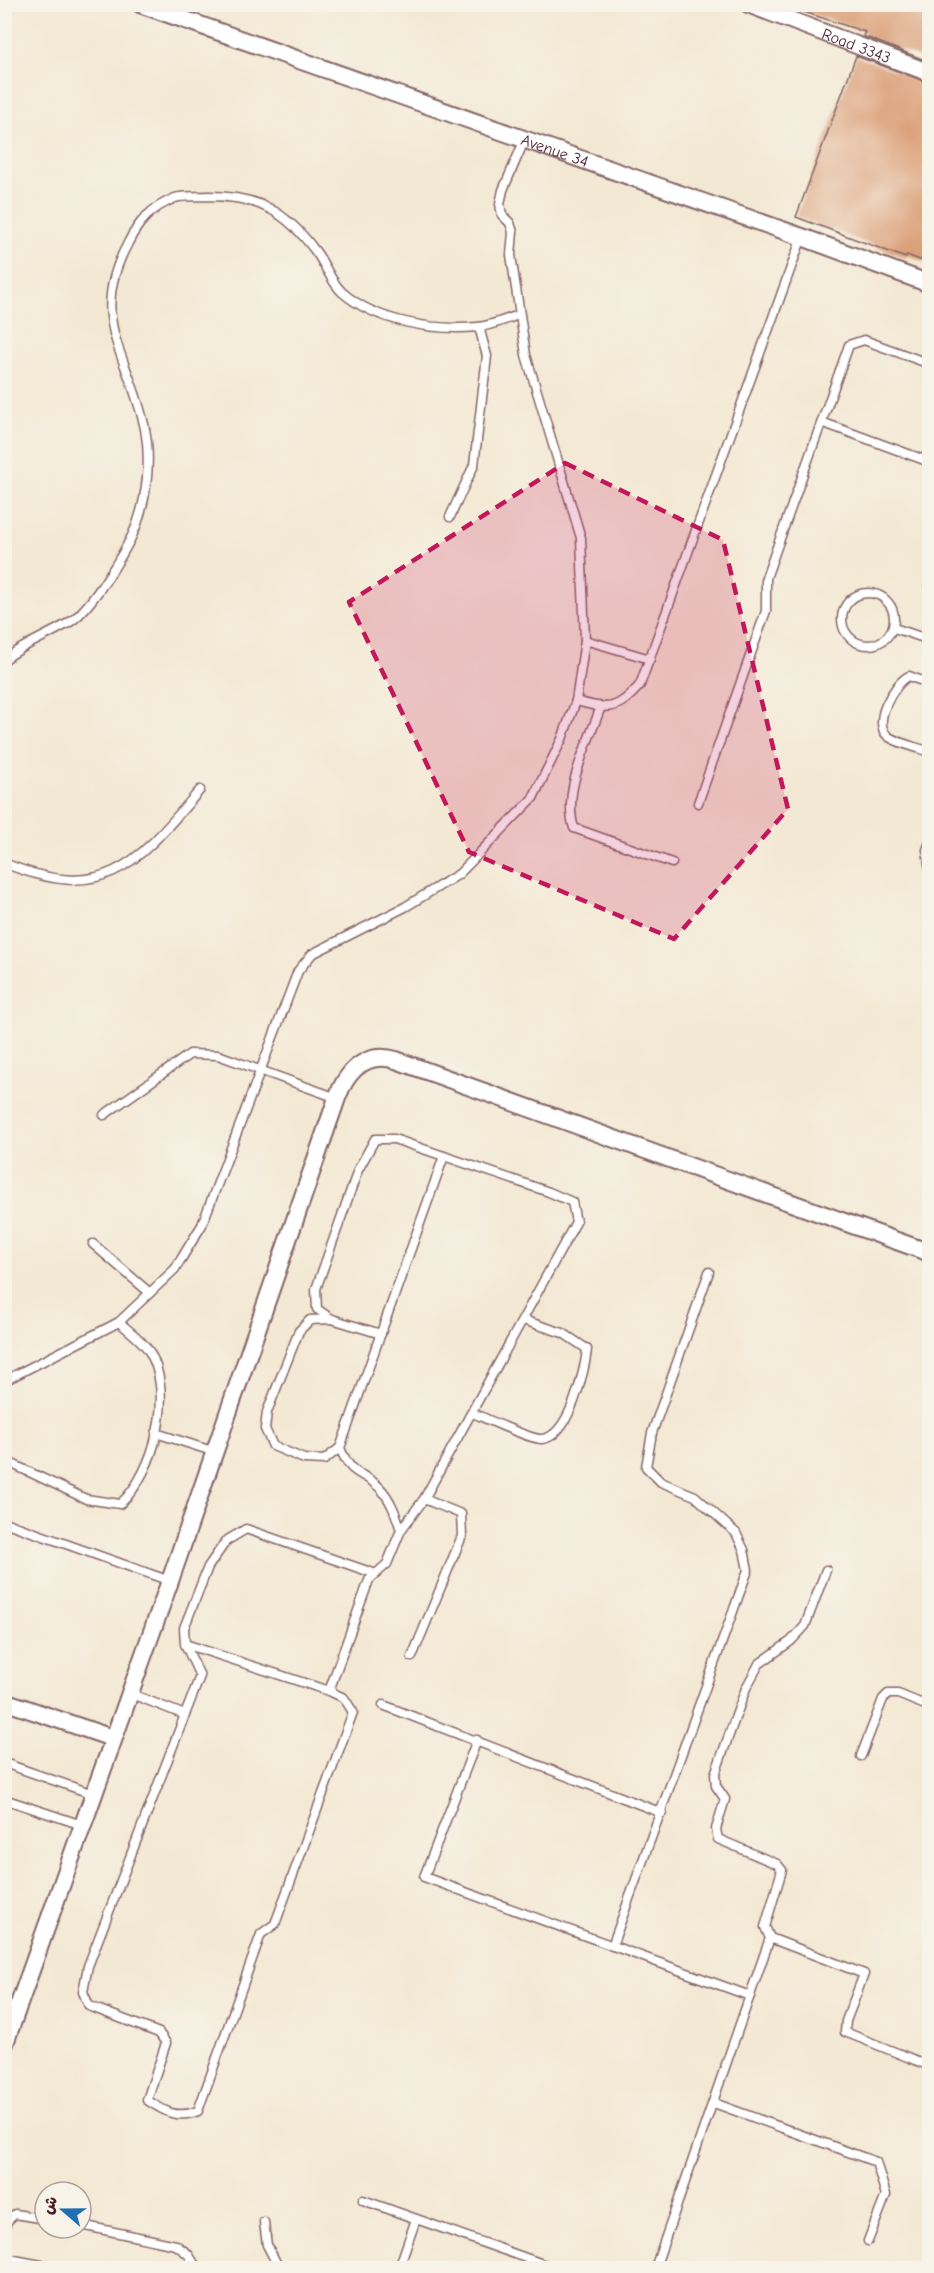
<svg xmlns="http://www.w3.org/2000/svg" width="934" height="2273" viewBox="0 0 934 2273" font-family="'Comic Neue','Playpen Sans Arabic',sans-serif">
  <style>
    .building { fill: #dba079 }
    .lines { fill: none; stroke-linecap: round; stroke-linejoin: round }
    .service-casing { stroke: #856566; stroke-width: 11 }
    .minor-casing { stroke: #856566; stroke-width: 20 }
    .service { stroke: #fff; stroke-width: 8 }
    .minor { stroke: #fff; stroke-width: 16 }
    .marked { fill: #c2185b; fill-opacity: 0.2; stroke: #c2185b; stroke-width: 4.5; stroke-dasharray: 12 8; stroke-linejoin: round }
    .labels { text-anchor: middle; stroke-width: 4.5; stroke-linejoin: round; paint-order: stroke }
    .street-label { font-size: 16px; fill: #4a1f2b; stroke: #f7f3e8 }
  </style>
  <rect width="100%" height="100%" fill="#f7f3e8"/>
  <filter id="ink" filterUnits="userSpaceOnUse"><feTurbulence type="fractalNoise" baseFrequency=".0167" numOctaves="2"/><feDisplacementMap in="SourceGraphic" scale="12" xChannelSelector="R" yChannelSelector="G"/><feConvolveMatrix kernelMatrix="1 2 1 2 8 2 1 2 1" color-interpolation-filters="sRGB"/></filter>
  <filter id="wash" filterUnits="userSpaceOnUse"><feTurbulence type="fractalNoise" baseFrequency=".008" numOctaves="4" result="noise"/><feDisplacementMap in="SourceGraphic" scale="24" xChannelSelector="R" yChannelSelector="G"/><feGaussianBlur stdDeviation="1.35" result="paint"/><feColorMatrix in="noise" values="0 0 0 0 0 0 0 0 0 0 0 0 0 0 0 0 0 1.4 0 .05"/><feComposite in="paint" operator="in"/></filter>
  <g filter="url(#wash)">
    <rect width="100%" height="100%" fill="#f3e8d3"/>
    <g id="blocks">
      <g class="building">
        <polygon points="789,4 930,4 930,62 863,36 865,32 789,7"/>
        <polygon points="856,56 930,83 930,264 907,255 906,258 796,217"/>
      </g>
    </g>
  </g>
  <g filter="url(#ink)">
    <use href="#blocks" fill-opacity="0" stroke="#856566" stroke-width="1.5"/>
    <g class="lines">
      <g class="service-casing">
        <g id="service">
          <polyline points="824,423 930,462"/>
          <polyline points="450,517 474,465 487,356 479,327"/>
          <polyline points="930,585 930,596"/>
          <circle cx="868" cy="619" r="26"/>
          <polyline points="894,628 930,640"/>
          <polyline points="585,640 650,659"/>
          <path d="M4 660C25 643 48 636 70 622 91 609 128 548 137 524 147 496 151 459 145 429 130 355 86 321 128 243 139 221 151 208 175 198 184 195 197 197 208 196 258 196 286 211 316 252 325 264 331 282 342 292 376 322 434 331 478 327 491 326 506 319 519 315"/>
          <path d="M930 684 909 676C894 683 870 724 889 737 900 744 917 747 930 752"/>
          <path d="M576 701C609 710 617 711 640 685L802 237"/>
          <path d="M600 709C588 744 562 791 574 828L672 863"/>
          <polyline points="698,803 766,611 766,578 849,345 864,340 930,364"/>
          <polyline points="930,842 927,850 930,870"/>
          <path d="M4 863C106 905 137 863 200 790"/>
          <polyline points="104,1115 190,1054 218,1055 337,1098"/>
          <polyline points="93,1244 150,1293"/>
          <polyline points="332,1319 310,1320 299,1331 267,1412 265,1429 273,1446 304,1459 324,1460 340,1448 444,1156"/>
          <polyline points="4,1381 119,1322 175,1269 202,1225 298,971 312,954 405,907 459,874 533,798 562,739 576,701 585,640 581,538 526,355 511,255 513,232 510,223 502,215 500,204 503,190 525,139"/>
          <path d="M473 1413C485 1418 531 1440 542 1439 569 1437 585 1371 587 1349L563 1333 523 1320"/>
          <polyline points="156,1433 215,1452"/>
          <path d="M340 1448C353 1479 360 1469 379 1487 391 1499 396 1515 401 1530"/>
          <path d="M4 1460 86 1499 120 1504C155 1473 175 1392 149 1351 142 1340 129 1331 119 1322"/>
          <polyline points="4,1522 170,1581"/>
          <path d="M185 1644 329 1691 344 1698 353 1712 275 1924 261 1934 198 2111C177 2119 165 2112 147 2100L166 2043 159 2033 89 2006 83 1992 88 1966 200 1676 185 1644 184 1628 208 1567 226 1541 246 1529 376 1574"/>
          <polyline points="412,1657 462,1536 461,1514 424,1499"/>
          <polyline points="329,1691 369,1580 387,1564 401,1530 424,1499 576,1222 572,1202 549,1192 394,1139 375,1139 358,1170 316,1289 317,1309 332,1319 381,1334"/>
          <polyline points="129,1693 185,1715"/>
          <polyline points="383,1705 662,1813"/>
          <polyline points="477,1740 424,1877 750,1996"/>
          <polyline points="861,1756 883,1699 888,1694 898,1694 930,1707"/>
          <polyline points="4,1763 93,1794"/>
          <polyline points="4,1799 82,1825"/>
          <polyline points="770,1938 864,1974 846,2021 845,2032 930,2066"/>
          <polyline points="612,1946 748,1570 744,1550 736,1533 695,1496 661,1482 646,1467 652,1433 709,1272"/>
          <polyline points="714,2103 876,2162 886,2195 868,2241"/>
          <polyline points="363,2200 554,2268"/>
          <polyline points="264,2222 267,2245 279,2268"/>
          <polyline points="81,2225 176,2245 188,2254 197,2268"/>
          <polyline points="4,2228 8,2220 15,2214 45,2219"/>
          <polyline points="4,2258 57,2268"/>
          <polyline points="399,2268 416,2219"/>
          <polyline points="655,2268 770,1938 765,1927 782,1870 777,1864 718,1839 716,1829 725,1799 716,1786 715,1774 746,1688 759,1664 791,1641 805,1626 826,1570"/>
        </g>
      </g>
      <g class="minor-casing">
        <g id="minor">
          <path id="s1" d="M140 4 802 237 930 284"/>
          <path id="s2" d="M748 4 930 73"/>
          <polyline points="4,1701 112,1738"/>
          <path d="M4 2046 170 1581 337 1098C347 1071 366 1051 396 1060L930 1253"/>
        </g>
      </g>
      <use href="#service" class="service"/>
      <use href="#minor" class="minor"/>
    </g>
  </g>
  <path class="marked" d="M565 463 723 540 788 809 674 939 469 852 349 602Z"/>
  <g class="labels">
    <g class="street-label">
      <text dy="6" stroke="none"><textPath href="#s2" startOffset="116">Road 3343</textPath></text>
      <text dy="6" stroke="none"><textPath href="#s1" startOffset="440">Avenue 34</textPath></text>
    </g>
  </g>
  <rect width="934" height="2273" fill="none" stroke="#f7f3e8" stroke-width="24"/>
  <g transform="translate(63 2210) rotate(290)"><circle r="28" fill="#f7f3e8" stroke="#b29e9c" stroke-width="1.5"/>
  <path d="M0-4.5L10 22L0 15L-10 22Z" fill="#1f6fb2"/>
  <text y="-9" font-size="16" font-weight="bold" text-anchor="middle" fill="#4a1f2b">ش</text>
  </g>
</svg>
